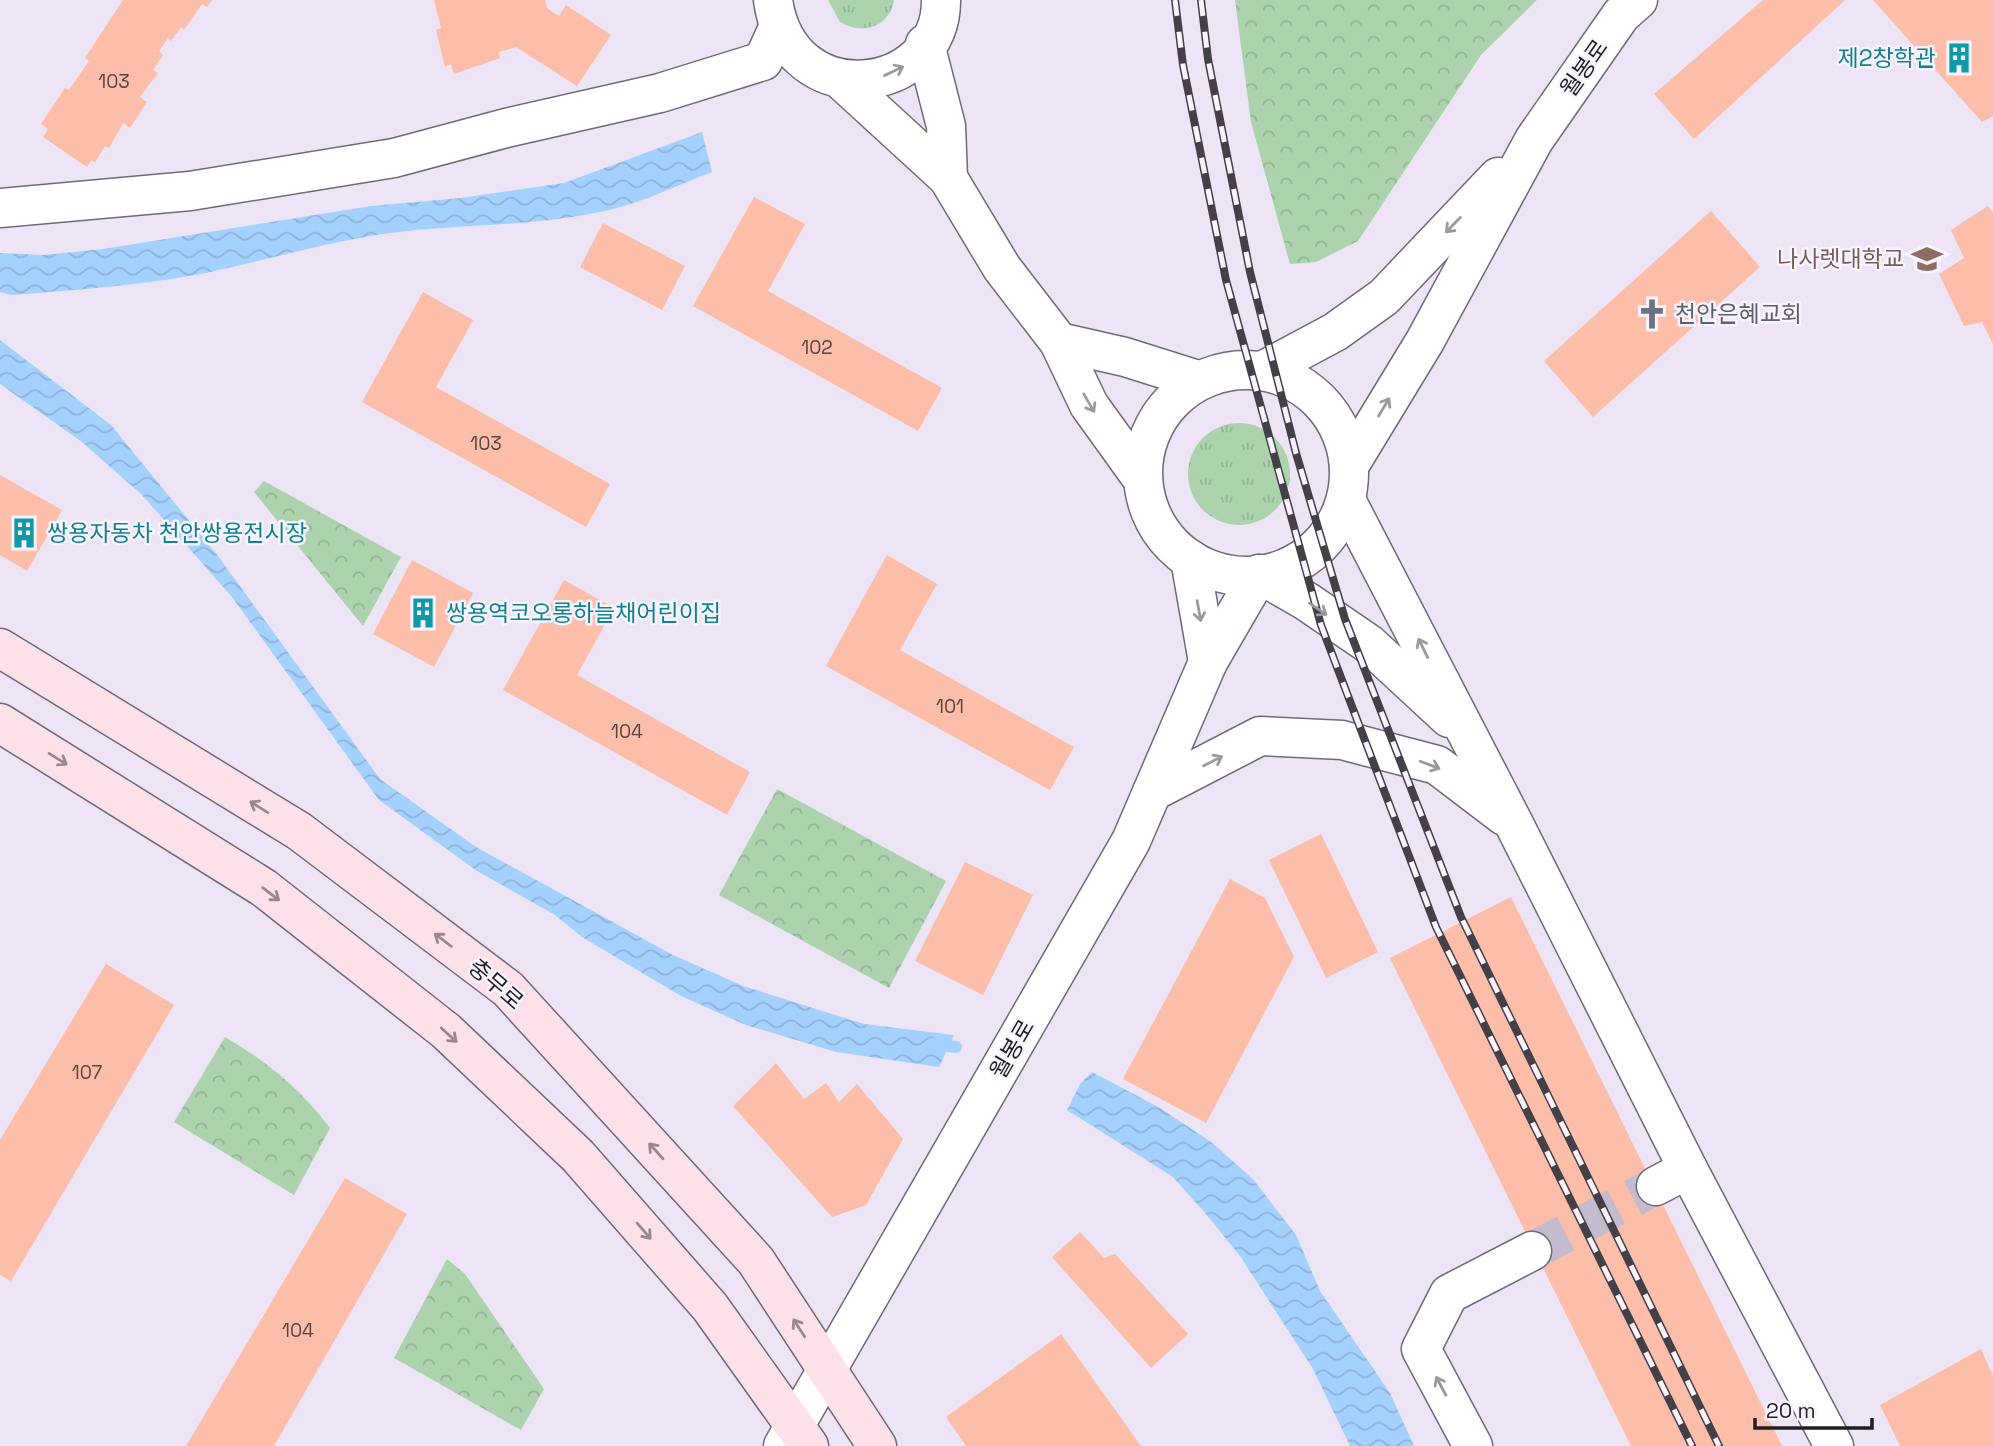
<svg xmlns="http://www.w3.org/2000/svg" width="1993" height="1446" viewBox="0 0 1993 1446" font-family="'Space Grotesk','Noto Sans KR',sans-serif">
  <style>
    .grass { fill: url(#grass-tufts) }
    .park { fill: url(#park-crowns) }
    .water { fill: url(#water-waves) }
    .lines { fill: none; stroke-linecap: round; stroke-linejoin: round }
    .stream { stroke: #a5d1fe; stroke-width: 12 }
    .building { fill: #fcbda9 }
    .minor-tunnel { stroke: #c4bccc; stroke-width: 38; stroke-dasharray: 38 19; stroke-linecap: butt }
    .minor-casing { stroke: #716979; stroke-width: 41 }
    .tertiary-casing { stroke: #716979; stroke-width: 41 }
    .secondary-casing { stroke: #716979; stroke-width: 41 }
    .minor { stroke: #fff; stroke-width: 38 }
    .tertiary { stroke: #fff; stroke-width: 38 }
    .secondary { stroke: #fce2e8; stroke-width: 38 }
    .rail-casing { stroke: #444048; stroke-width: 8 }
    .rail { stroke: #f8f3fe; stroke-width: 5; stroke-dasharray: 16; stroke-linecap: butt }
    .oneway { stroke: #9b999c }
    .oneway2 { stroke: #99898f }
    .labels { text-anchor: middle; stroke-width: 5; stroke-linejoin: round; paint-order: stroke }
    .number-label { font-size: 19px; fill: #574544 }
    .culture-label { font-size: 23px; fill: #0d838f; stroke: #f8f3fe; text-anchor: start }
    .street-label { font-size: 23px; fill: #201d23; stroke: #f8f3fe }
    .education-label { font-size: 23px; fill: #785e54; stroke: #f8f3fe; text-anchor: end }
    .worship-label { font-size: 23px; fill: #5b616d; stroke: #f8f3fe; text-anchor: start }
  </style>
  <defs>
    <pattern id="grass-tufts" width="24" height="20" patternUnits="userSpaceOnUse" patternTransform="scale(1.75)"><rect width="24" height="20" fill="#acd2ae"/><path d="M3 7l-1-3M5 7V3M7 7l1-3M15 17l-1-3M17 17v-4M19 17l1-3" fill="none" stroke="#94b495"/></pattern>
    <pattern id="park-crowns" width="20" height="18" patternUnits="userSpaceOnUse" patternTransform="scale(1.75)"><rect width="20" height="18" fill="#acd2ae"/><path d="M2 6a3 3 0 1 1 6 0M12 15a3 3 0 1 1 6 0" fill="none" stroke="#94b495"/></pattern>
    <pattern id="water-waves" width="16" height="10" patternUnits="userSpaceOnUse" patternTransform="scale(1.75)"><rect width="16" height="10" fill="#a5d1fe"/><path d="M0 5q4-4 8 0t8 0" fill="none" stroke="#8eb3d9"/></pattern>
  </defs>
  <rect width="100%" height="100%" fill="#ede4f6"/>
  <g class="grass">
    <path d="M828 0H894C889 28 862 35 840 22Z"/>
    <circle cx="1239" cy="474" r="51"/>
  </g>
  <g class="park">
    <polygon points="1235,0 1537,0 1481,55 1358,241 1316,262 1290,264 1251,122"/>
    <polygon points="264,481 401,557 363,626 254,492"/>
    <polygon points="777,789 946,881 889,988 719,895"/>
    <path d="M225 1037C270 1064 298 1087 330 1128L294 1195 174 1122Z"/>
    <polygon points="447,1259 465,1274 544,1389 521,1430 394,1358"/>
  </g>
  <g class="water">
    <path d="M702 132 712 172C680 184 646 201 613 209 536 228 454 223 376 235 315 245 256 263 195 275 135 286 73 290 11 295L0 292V253L44 255 103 249 371 206 461 198 564 183Z"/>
    <polygon points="0,340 111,425 218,556 380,779 476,847 671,954 743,986 864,1024 954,1035 939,1067 836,1052 746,1025 681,996 582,937 555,915 477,871 379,800 232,597 142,495 82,442 0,384"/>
    <polygon points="1092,1072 1160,1108 1211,1142 1253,1179 1296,1235 1320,1291 1390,1393 1414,1446 1350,1446 1313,1369 1240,1256 1205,1213 1173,1177 1067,1110 1080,1084"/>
  </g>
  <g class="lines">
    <polyline class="stream" points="932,1044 956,1047"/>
  </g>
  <g class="building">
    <polygon points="123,0 212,0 207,7 202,4 184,30 181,27 171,41 168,38 159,51 163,55 153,70 158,73 140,97 147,102 130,128 123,123 109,148 105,146 95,162 91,160 87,167 43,137 48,129 41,124 65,88 69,90 89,61 85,58"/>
    <polygon points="434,0 545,0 547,8 559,16 566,5 611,35 577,86 516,47 499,52 500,58 454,74 451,64 445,67 436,30 441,28"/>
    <polygon points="1763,0 1845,0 1694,139 1654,94"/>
    <polygon points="1873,0 1993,0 1993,116 1982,122"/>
    <polygon points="754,197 805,224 768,291 942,388 918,431 693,306"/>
    <polygon points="1988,206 1993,213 1993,344 1982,322 1964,326 1939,274 1964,258 1951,230"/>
    <polygon points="1711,211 1760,267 1593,417 1544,361"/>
    <polygon points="603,223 685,266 662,310 580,267"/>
    <polygon points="423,292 473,320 436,387 610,484 586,527 362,402"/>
    <polygon points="0,475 62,510 27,571 0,555"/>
    <polygon points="887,555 937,584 900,650 1074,747 1050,790 826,666"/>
    <polygon points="412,560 473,593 434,667 373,634"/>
    <polygon points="564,580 614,608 577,675 750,772 727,815 503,690"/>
    <polygon points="1321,834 1378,952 1326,978 1269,860"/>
    <polygon points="965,862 1033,895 983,995 915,961"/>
    <polygon points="1230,879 1265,898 1294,957 1206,1123 1123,1079"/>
    <polygon points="1511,897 1782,1446 1631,1446 1390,958"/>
    <polygon points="106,964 174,1005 11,1281 0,1275 0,1140"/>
    <polygon points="776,1063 804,1099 826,1083 839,1102 857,1084 903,1139 866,1205 832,1217 733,1106"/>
    <polygon points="345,1178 407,1214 274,1446 186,1446"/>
    <polygon points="1080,1232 1104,1258 1115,1254 1188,1334 1151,1368 1052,1257"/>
    <polygon points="1061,1334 1141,1446 966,1446 946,1417"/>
    <polygon points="1981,1349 1993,1376 1993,1446 1900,1446 1880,1405"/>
  </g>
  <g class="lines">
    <polyline class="minor-tunnel" points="1532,1251 1656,1186"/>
    <g class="minor-casing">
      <g id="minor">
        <polyline points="0,208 190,191 394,158 506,128 660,93 763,61 778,28"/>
        <polyline points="1346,500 1514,824 1688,1169 1834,1446"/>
        <polyline points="1259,574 1306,601 1369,644 1449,718"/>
        <polyline points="1152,792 1260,736 1342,740 1437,765 1504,816"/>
        <polyline points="1656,1186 1688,1169"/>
        <polyline points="1473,1446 1421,1349 1449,1294 1532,1251"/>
      </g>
    </g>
    <g class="tertiary-casing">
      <g id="tertiary">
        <path d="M773 0C789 116 942 96 941 0"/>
        <polyline points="925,44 946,126 948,178"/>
        <polyline points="841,80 948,178 1002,268 1059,342 1089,405 1143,480"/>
        <polyline points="1059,342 1125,357 1198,380"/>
        <circle cx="1246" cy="473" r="103"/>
        <polyline points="1264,370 1335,332 1384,297 1498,177"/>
        <polyline points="1349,466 1425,341 1534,140 1621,15 1638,0"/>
        <polyline points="1190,559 1208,662"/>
        <polyline points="783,1446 1131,841 1208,662 1259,574"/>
      </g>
    </g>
    <g class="secondary-casing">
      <g id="secondary">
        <polyline points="0,648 299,831 508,989 756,1261 877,1446"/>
        <polyline points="0,723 264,888 446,1031 578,1156 710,1307 809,1446"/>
      </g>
    </g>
    <use href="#minor" class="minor"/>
    <use href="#tertiary" class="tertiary"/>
    <use href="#secondary" class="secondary"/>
    <g class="rail-casing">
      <g id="rail">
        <polyline points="1175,0 1183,65 1226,280 1321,625 1436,927 1692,1446"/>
        <polyline points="1201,0 1208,59 1250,272 1296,453 1345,619 1461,917 1719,1446"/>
      </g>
    </g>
    <use href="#rail" class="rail"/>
  </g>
  <defs><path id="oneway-shaft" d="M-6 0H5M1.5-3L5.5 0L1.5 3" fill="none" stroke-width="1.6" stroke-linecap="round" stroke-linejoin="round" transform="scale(1.75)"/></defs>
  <g class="oneway">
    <use href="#oneway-shaft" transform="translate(894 71) rotate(-26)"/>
    <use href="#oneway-shaft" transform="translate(1453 225) rotate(134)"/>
    <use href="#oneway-shaft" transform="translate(1089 403) rotate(60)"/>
    <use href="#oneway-shaft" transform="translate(1384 407) rotate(-59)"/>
    <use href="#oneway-shaft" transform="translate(1318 609) rotate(34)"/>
    <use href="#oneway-shaft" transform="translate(1199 611) rotate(80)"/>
    <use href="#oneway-shaft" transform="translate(1423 648) rotate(-116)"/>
    <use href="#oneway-shaft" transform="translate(1213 761) rotate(-27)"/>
    <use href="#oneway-shaft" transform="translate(1430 765) rotate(21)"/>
    <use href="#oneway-shaft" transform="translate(1441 1386) rotate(-118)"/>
  </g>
  <g class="oneway2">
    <use href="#oneway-shaft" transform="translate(58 759) rotate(32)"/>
    <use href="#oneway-shaft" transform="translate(259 807) rotate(-148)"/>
    <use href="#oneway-shaft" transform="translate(271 894) rotate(37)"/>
    <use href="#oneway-shaft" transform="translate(443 940) rotate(-143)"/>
    <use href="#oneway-shaft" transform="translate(449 1035) rotate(42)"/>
    <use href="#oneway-shaft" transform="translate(656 1151) rotate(-132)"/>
    <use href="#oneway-shaft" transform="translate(644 1231) rotate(49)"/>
    <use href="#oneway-shaft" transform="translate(799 1328) rotate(-123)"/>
  </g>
  <defs>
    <g id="building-bare" transform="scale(2.415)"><path d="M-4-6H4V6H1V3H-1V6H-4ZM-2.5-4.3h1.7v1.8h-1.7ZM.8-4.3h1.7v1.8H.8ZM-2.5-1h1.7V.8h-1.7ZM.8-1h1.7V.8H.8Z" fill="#0f9aa8" stroke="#f8f3fe" stroke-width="2.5" paint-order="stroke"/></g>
    <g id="university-bare" transform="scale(2.415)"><path d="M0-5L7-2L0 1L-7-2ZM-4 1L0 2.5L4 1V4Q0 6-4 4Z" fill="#8d6e63" stroke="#f8f3fe" stroke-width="2.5" paint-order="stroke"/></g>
    <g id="church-bare" transform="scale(2.415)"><path d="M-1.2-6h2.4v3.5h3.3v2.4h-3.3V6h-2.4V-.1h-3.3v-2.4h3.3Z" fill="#6b7280" stroke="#f8f3fe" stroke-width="2.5" paint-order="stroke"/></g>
  </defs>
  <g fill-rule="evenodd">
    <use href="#building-bare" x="1959" y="58"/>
    <use href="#university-bare" x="1927" y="259"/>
    <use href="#church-bare" x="1652" y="314"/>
    <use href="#building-bare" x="24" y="533"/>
    <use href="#building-bare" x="423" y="613"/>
  </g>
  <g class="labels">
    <g class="number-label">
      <text x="114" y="88">103</text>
      <text x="817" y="354">102</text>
      <text x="486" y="450">103</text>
      <text x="950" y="713">101</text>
      <text x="627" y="738">104</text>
      <text x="87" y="1079">107</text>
      <text x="298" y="1337">104</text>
    </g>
    <g class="culture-label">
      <text x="1936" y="66" text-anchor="end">제2창학관</text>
      <text x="47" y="541">쌍용자동차 천안쌍용전시장</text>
      <text x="446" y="621">쌍용역코오롱하늘채어린이집</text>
    </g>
    <g class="street-label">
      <text transform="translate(1584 68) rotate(-55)" y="8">월봉로</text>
      <text transform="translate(496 984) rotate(41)" y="8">충무로</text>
      <text transform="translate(1012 1049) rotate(-60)" y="8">월봉로</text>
    </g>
    <g class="education-label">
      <text x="1904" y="267">나사렛대학교</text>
    </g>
    <g class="worship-label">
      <text x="1675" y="322">천안은혜교회</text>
    </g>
  </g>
  <path d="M1755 1418v10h117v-10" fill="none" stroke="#201d23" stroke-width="3.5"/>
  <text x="1766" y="1418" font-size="21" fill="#201d23" stroke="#f8f3fe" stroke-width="5" paint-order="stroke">20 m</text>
</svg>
